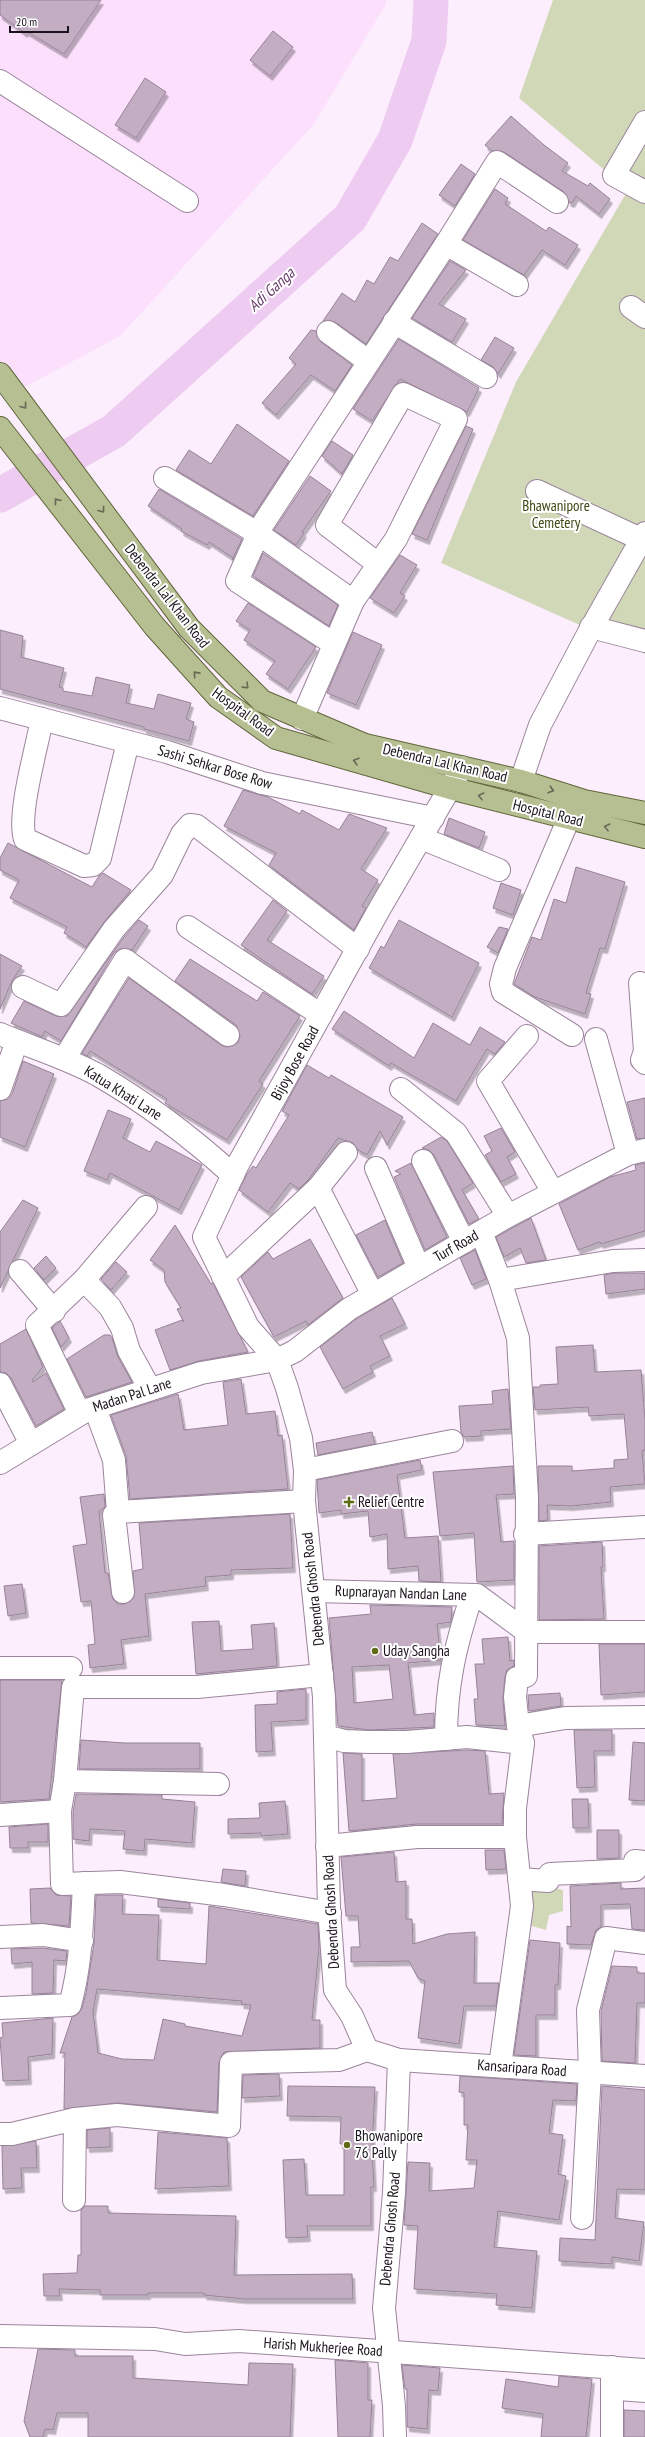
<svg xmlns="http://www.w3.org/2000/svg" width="645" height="2437" viewBox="0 0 645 2437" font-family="'PT Sans Narrow',sans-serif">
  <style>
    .built { fill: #fbdffc }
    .green { fill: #d1d8b8 }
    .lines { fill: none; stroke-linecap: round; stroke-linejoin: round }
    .river { stroke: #eecbf0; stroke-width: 35 }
    .building { fill: #c3adc3; stroke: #978298; fill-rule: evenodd; filter: url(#shadow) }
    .minor-casing { stroke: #9a859b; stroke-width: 24 }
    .major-casing { stroke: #606639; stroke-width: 24 }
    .minor { stroke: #fff; stroke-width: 22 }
    .major { stroke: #b6bf92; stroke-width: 22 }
    .oneway { stroke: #686856 }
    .poi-dot { fill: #5f6b13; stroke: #fff; stroke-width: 1.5 }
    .labels { text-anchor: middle; stroke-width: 4; stroke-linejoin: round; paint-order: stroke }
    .park-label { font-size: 15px; fill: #404815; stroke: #fff }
    .street-label { font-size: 15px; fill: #19121a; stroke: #fff }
    .poi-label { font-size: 15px; fill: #19121a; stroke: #fff; text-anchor: start }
    .water-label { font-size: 16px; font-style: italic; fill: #6a3d6c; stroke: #fff }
  </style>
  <defs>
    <filter id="shadow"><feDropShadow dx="2.5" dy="4.5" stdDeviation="0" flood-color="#0004"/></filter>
  </defs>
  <rect width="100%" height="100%" fill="#fceefd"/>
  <polygon class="built" points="0,0 386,0 386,4 314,124 120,336 4,398 0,392"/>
  <g class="green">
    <polygon points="553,0 645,0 645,654 441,563 516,382 628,190 519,98"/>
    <polygon points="544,1885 563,1890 563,1911 549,1915 546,1930 528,1925 529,1890"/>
  </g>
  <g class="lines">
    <polyline class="river" points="0,495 114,431 350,218 395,140 429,41 431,0"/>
  </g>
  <g class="building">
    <polygon points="0,0 101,0 64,54 26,31 25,33 0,15"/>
    <polygon points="273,31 293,47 270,76 250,60"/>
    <polygon points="145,78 166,92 136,138 115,125"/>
    <polygon points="511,116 544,145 568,163 562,171 588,186 590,183 610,199 599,214 576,196 572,203 569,202 564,192 504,152 492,151 485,145"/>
    <polygon points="461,164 475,174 455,206 439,195"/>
    <polygon points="495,189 508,198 505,204 546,231 549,227 578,245 565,265 542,250 524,275 463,240"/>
    <polygon points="422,223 438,234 366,344 335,322 323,321 342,293 355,302 367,280 374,284 390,257 398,261"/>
    <polygon points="450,261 466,270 439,304 466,319 452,342 412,318"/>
    <polygon points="311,330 316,331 321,342 352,365 335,391 311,375 276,415 262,403 296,364 289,358"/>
    <polygon points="495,337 514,348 498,374 493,367 481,360"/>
    <polygon points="399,339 479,388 467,412 400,379 372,421 353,409"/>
    <polygon points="237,424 289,461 253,516 176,470 189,450 211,464"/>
    <polygon points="466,426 473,429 427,540 412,534"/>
    <polygon points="332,441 353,455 342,474 322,456"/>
    <polygon points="310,476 331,491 302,532 304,533 296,545 274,530"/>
    <polygon points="159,489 242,539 232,560 233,558 209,542 207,545 181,531 182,529 148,506"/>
    <polygon points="263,553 338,605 329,626 253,576"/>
    <polygon points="400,555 417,565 400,593 405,596 394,613 370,598"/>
    <polygon points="248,603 316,647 288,689 266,674 275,661 244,640 250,630 236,621"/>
    <polygon points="0,630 23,636 21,657 64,668 59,687 63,688 63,691 92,696 96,677 130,685 126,703 154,709 158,694 191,703 186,719 194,722 189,741 144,729 144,727 0,689"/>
    <polygon points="353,632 382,645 356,705 327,693"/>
    <polygon points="243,790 268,797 300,814 302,810 339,830 349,814 387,828 361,869 378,880 362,906 366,908 354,930 269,865 276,853 224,826"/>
    <polygon points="449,818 485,832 479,848 444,834"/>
    <polygon points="8,843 92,887 99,876 103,873 131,890 105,921 86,947 64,933 67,927 10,898 19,880 0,870 0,858"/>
    <polygon points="576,867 625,882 605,949 600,948 586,993 591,994 585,1014 535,997 514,984 532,937 541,940 554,899 566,903"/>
    <polygon points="501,883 521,890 513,915 493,908"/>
    <polygon points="273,900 287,911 267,940 324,976 312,994 241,945"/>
    <polygon points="139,920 148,926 132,950 120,949 114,953 61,1041 45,1031 42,1037 11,1023 24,1001 56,1016 67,1016 124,937"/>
    <polygon points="399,920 479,963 452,1017 369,968 381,946 384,948"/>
    <polygon points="499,927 508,929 498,953 487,947"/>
    <polygon points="0,954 22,966 12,981 0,1009"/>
    <polygon points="190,959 257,1001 263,992 300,1016 259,1081 263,1084 227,1140 165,1103 167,1099 90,1051 87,1056 82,1053 129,978 221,1045 227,1047 238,1043 240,1036 236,1025 175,981"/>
    <polygon points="344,1011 414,1058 433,1023 470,1045 480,1027 505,1042 495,1054 487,1049 456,1101 391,1063 389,1066 332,1029"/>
    <polygon points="23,1061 54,1074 25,1147 0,1137 0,1101 8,1099 12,1094"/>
    <polygon points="307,1065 329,1078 331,1075 403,1117 387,1145 380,1131 367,1155 358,1150 353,1143 338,1138 309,1179 299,1189 290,1183 268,1212 239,1190 247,1174 253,1166 256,1168 289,1115 282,1111"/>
    <polygon points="645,1098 645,1138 637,1139 627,1102"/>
    <polygon points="108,1110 131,1119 123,1138 150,1152 156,1141 202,1165 179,1210 110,1173 107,1180 84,1171"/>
    <polygon points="501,1128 515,1152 507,1157 516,1174 501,1182 485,1155 492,1151 484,1136"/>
    <polygon points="441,1137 447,1141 473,1183 462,1190 479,1219 469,1224 434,1155 429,1150 422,1148"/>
    <polygon points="411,1163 447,1237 425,1250 394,1177 401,1174 395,1171"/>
    <polygon points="645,1163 645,1231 601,1244 600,1242 578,1250 559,1204 610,1177 636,1170 635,1165"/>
    <polygon points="23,1200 38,1208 0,1288 0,1232"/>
    <polygon points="531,1218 546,1260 526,1263 520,1248 504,1257 496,1237"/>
    <polygon points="385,1220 403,1263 378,1277 356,1235"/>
    <polygon points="175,1225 211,1284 213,1283 248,1352 199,1361 170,1370 155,1330 182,1320 184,1322 177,1309 181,1308 165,1282 164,1270 150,1260"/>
    <polygon points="310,1239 343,1298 308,1325 306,1321 274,1337 241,1277 268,1252 273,1259"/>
    <polygon points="475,1250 486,1279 472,1285 460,1258"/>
    <polygon points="46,1256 56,1268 44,1280 34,1268"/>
    <polygon points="116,1262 127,1272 111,1290 101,1279"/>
    <polygon points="614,1273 645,1273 645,1289 606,1294 604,1275"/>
    <polygon points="392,1298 405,1324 380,1336 390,1356 370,1366 373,1372 343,1389 320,1347 356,1319"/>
    <polygon points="60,1321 69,1338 61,1347 52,1328"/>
    <polygon points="26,1329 43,1367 32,1380 33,1382 46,1373 64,1409 36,1426 11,1378 6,1373 0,1372 0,1344"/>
    <polygon points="104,1335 110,1335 112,1338 118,1357 132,1382 86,1397 67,1359"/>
    <polygon points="593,1345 595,1372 641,1370 645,1420 645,1450 642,1451 645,1484 610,1487 611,1502 571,1506 547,1505 548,1520 539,1521 538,1466 572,1466 572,1471 614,1468 614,1460 628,1459 624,1414 589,1416 588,1407 535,1410 533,1387 540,1387 540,1385 558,1384 556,1347"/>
    <polygon points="241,1379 246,1414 275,1411 278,1436 282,1435 288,1489 130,1499 126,1456 111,1415 178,1394 184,1430 228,1425 223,1382"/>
    <polygon points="508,1389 511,1429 481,1431 481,1436 464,1437 461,1432 459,1406 493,1404 492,1391"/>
    <polygon points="372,1432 375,1444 318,1455 316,1443"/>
    <polygon points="420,1460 422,1470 397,1475 405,1538 438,1536 441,1582 419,1581 418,1566 388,1569 387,1534 370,1537 368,1511 341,1514 341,1510 319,1513 317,1480"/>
    <polygon points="513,1466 514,1494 496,1495 501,1542 514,1541 514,1580 477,1582 474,1533 440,1536 433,1472"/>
    <polygon points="104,1494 105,1507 99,1511 105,1573 108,1573 113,1599 118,1604 125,1604 134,1597 133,1571 143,1569 139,1523 290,1514 293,1568 231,1570 231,1575 205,1577 206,1586 145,1594 149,1636 121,1640 124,1664 90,1668 88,1645 95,1644 91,1601 81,1602 73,1546 87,1544 80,1497"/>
    <polygon points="602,1542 603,1567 601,1567 604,1619 539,1620 539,1546"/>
    <polygon points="22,1584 26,1613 8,1616 4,1586"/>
    <path d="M370 1605 452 1607 451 1622 437 1624 441 1660 408 1663 414 1715 434 1713V1727L369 1730 338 1726 329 1618 371 1614ZM389 1665 393 1699 354 1703 352 1667Z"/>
    <polygon points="219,1621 221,1651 253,1649 251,1625 274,1623 277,1666 196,1674 192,1622"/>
    <polygon points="508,1637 510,1661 514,1660 514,1666 507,1670 505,1677 503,1698 505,1726 476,1725 474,1699 478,1699 475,1664 484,1664 482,1639"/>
    <polygon points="599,1644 645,1644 645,1692 601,1695"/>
    <polygon points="0,1680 62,1680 49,1799 0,1802"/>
    <polygon points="306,1689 306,1720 271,1722 273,1751 256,1752 255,1705 277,1704 277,1692"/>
    <polygon points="560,1693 561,1706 529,1711 528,1695"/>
    <polygon points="574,1730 612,1730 612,1751 594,1751 595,1787 577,1788"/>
    <polygon points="81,1740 125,1743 200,1743 200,1769 79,1769"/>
    <polygon points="633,1742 645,1743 645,1801 629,1800"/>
    <polygon points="467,1750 485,1751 489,1794 504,1793 502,1824 417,1824 349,1831 343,1753 362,1754 362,1801 397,1798 393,1754"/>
    <polygon points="76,1794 162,1795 162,1799 195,1802 192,1843 145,1839 144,1851 123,1849 125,1831 90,1829 89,1841 73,1839 73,1812"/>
    <polygon points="572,1799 588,1799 589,1828 573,1828"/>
    <polygon points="285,1801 288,1834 261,1836 261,1833 228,1834 228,1819 260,1818 259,1803"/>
    <polygon points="48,1824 48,1842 28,1842 28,1848 10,1848 9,1827"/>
    <polygon points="597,1830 619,1830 619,1858 597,1859"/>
    <polygon points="485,1850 504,1850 506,1869 486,1870"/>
    <polygon points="394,1852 396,1882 406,1881 406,1919 412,1919 413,1944 447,1934 475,1932 474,1983 499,1983 496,2006 464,2006 459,2044 418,2038 425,1981 418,1978 409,1961 351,1962 351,1947 360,1947 358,1916 346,1916 341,1857"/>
    <polygon points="223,1869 246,1871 245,1886 221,1882"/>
    <polygon points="621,1883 621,1889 645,1888 645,1930 632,1929 630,1904 601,1905 601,1927 596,1930 591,1945 567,1944 567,1926 571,1927 570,1886"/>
    <polygon points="50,1888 56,1895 71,1896 69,1926 31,1923 30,1889"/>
    <path d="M96 1895H123L122 1914 159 1915 157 1960 206 1964 209 1906 318 1924 319 1948 312 2020H320V2048L224 2052 219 2063 217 2112 118 2103 64 2109 65 2053H60L72 2017 78 2014 82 2008 86 1993 94 1943ZM97 1989 242 2001 241 2004 251 2005 242 2036 185 2026V2024L163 2019 154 2060 122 2059 98 2053 93 2012Z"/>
    <polygon points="158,1899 190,1903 190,1909 158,1907"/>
    <polygon points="530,1940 560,1943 558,1985 555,1985 555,2015 536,2015 536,2056 514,2055"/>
    <polygon points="42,1948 67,1951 66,1961 54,1960 53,1993 32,1994 32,1962 12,1964 11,1949"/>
    <polygon points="612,1966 637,1967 637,1973 645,1973 645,2003 637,2003 635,2063 602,2061 601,2011"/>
    <polygon points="53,2018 52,2054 28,2057 29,2080 3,2081 0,2038 3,2037 2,2023"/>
    <polygon points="279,2074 280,2096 242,2098 243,2075"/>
    <polygon points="460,2076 577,2084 576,2101 553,2100 549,2133 563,2135 558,2174 566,2176 559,2220 498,2211 494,2247 537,2251 532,2308 496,2305 497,2294 414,2289 418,2226 404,2225 408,2162 430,2163 429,2191 474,2188 477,2160 466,2160 468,2125 464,2125 464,2093 459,2092"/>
    <polygon points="288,2086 375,2087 372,2148 374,2187 371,2187 371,2226 307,2226 308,2237 286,2238 283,2160 304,2159 306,2195 344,2195 344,2144 340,2144 341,2117 287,2116"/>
    <polygon points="602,2086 645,2090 645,2190 617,2189 615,2218 644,2222 639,2261 612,2257 612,2264 559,2261 560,2238 595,2240"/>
    <polygon points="110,2128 110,2147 87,2148 87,2130"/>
    <polygon points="158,2132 227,2138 229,2186 155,2189"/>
    <polygon points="36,2141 37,2168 21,2168 22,2188 3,2189 2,2146"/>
    <polygon points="85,2206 108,2206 108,2213 236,2216 234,2275 352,2274 353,2299 244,2299 204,2295 204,2293 148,2293 148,2295 100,2295 100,2290 59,2289 60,2296 44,2296 43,2274 77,2273 78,2255 81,2255 81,2210"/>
    <polygon points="38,2349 75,2350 75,2356 133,2356 133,2378 248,2385 249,2363 293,2364 290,2437 88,2437 88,2413 57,2413 53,2430 45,2429 43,2437 30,2437 24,2421"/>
    <polygon points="335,2360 368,2363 368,2400 372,2400 370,2437 338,2437"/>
    <polygon points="402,2365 440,2368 438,2391 429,2390 427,2429 407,2427 407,2389 405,2389"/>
    <polygon points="559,2376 592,2379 586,2437 541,2437 543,2414 502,2408 506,2379 558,2387"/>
    <polygon points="624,2410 645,2411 645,2437 624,2437"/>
  </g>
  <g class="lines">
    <g class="minor-casing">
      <g id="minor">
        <polyline points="0,81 187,201"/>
        <polyline points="645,122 614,175 645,192"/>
        <polyline points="446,244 517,285"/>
        <polyline points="631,307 645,317"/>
        <polyline points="394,322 486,377"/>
        <polyline points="328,332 368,361"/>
        <polyline points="165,478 257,533 353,601"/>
        <polyline points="537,491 645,541"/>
        <polyline points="257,533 446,244 497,162 557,202"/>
        <polyline points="258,534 237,581 334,644"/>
        <polyline points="591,627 645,641"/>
        <polyline points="0,708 167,752 262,783 433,818"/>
        <path d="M42 719C37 747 17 815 25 839L84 866 93 865 100 858 128 742"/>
        <polyline points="302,719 353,601 396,539 456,419 403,394 327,525 378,564"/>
        <polyline points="521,781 540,725 588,634 645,533"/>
        <polyline points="569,818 505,968 501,984 503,992 572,1035"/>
        <polyline points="421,838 499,870"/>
        <polyline points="188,927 321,1015"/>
        <polyline points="640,983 645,1051 642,1060 645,1063"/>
        <polyline points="23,987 61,1005 114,929 162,875 182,834 190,825 197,826 358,949"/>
        <path d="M0 1034C33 1048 67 1058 98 1075 148 1104 191 1137 233 1175"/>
        <polyline points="527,1036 488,1081 553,1192"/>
        <polyline points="596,1039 628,1154"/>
        <polyline points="64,1059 125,960 228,1035"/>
        <polyline points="0,1089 17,1041"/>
        <polyline points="401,1089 456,1133 508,1216"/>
        <polyline points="423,1161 464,1242"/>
        <polyline points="376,1168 419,1268"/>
        <polyline points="318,1188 373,1295"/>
        <polyline points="481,1232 500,1280 518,1338 527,1497 526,1676 517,1678 515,1697 518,1726 523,1743 515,1808 515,1837 522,1906 500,2066"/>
        <polyline points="20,1271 54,1311"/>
        <polyline points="223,1277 318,1188 346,1153"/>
        <polyline points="84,1280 110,1307 122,1328 129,1351 150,1389"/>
        <polyline points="500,1280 613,1261 645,1260"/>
        <polyline points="0,1384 31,1444"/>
        <polyline points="95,1408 114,1460 118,1512"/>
        <polyline points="80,1414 37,1325 84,1280 146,1207"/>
        <polyline points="0,1463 87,1410 201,1373 277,1360 295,1351 349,1309 419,1268 508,1216 628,1154 645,1150"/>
        <polyline points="305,1470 452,1441"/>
        <polyline points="525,1534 645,1527"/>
        <polyline points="314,1591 477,1595 527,1632 645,1632"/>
        <polyline points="123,1592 114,1515 118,1512 304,1501"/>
        <polyline points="0,1668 71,1668"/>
        <polyline points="322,1675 197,1687 73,1687 65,1781 60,1811 62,1884 120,1882 224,1895 330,1913"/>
        <polyline points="518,1726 565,1718 645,1717"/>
        <polyline points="325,1736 344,1741 369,1742 407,1742 467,1737 523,1743"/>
        <path d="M446 1739C446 1685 455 1646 472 1595"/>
        <polyline points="65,1781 218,1784"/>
        <polyline points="0,1815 60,1811"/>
        <polyline points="327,1846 417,1837 515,1837"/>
        <polyline points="519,1879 548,1881 550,1874 635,1870 635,1861 645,1862"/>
        <polyline points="0,1937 43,1935 82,1941"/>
        <path d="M0 2008 70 2005C81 1965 82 1925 84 1883"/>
        <polyline points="399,2060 645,2076"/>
        <polyline points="75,2119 117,2115 229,2126 231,2063 339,2060 367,2050"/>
        <polyline points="0,2134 12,2134 75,2119 74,2200"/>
        <polyline points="582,2218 590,2072 588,2010 606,1938 645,1943"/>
        <polyline points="0,2336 155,2339 185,2344 239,2341 645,2370"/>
        <polyline points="618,2369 618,2389 645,2391"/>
        <polyline points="395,2437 394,2406 384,2308 394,2193 399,2060 367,2050 352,2016 335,1990 329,1909 324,1697 304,1501 305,1470 301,1438 287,1388 277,1360 248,1327 204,1237 236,1168 380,908 462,767"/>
        <polyline points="612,2437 612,2367"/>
      </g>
    </g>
    <g class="major-casing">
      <g id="major">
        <polyline points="0,374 189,628 262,701 365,745 521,781 584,801 645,813"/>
        <polyline points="0,428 155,627 218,697 276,738 450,788 645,837"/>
      </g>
    </g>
    <use href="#minor" class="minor"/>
    <use href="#major" class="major"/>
  </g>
  <defs><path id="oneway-chevron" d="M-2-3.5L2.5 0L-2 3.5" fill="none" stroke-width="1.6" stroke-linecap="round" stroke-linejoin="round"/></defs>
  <g class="oneway">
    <use href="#oneway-chevron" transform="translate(24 406) rotate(53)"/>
    <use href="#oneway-chevron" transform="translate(57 501) rotate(-128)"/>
    <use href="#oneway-chevron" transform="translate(102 510) rotate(53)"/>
    <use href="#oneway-chevron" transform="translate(196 674) rotate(-132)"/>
    <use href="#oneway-chevron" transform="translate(246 686) rotate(44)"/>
    <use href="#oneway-chevron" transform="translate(356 761) rotate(-164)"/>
    <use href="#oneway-chevron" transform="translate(551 790) rotate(18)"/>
    <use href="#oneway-chevron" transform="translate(481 796) rotate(-166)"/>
    <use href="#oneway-chevron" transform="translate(607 827) rotate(-166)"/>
  </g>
  <g class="poi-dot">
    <path d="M347 1496h4v4h4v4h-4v4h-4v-4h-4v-4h4z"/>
    <circle cx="375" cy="1651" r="4"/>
    <circle cx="347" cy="2145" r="4"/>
  </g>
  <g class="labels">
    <g class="park-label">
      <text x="556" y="511">Bhawanipore<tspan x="556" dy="17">Cemetery</tspan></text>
    </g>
    <g class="street-label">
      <text transform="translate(167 596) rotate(52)" y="5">Debendra Lal Khan Road</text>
      <text transform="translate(243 712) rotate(36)" y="5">Hospital Road</text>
      <text transform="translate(445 763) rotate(13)" y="5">Debendra Lal Khan Road</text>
      <text transform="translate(215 767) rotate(17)" y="5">Sashi Sehkar Bose Row</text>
      <text transform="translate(548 813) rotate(14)" y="5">Hospital Road</text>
      <text transform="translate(295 1063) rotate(-61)" y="5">Bijoy Bose Road</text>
      <text transform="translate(123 1093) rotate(32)" y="5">Katua Khati Lane</text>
      <text transform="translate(456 1246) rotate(-30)" y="5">Turf Road</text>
      <text transform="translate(132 1395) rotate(-18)" y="5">Madan Pal Lane</text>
      <text transform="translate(313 1589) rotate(-96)" y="5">Debendra Ghosh Road</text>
      <text transform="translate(401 1593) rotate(2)" y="5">Rupnarayan Nandan Lane</text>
      <text transform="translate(331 1912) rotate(-93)" y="5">Debendra Ghosh Road</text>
      <text transform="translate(522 2068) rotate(4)" y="5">Kansaripara Road</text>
      <text transform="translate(390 2229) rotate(-85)" y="5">Debendra Ghosh Road</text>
      <text transform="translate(323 2347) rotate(4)" y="5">Harish Mukherjee Road</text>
    </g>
    <g class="poi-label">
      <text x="358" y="1507">Relief Centre</text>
      <text x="383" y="1656">Uday Sangha</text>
      <text x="355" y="2141">Bhowanipore<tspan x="355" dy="17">76 Pally</tspan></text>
    </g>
    <g class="water-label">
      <text transform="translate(271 289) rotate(-42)" y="6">Adi Ganga</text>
    </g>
  </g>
  <path d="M10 26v6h58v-6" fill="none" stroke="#19121a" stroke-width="2"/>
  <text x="16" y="26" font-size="12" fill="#19121a" stroke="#ffffff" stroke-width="3" paint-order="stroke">20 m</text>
</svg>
